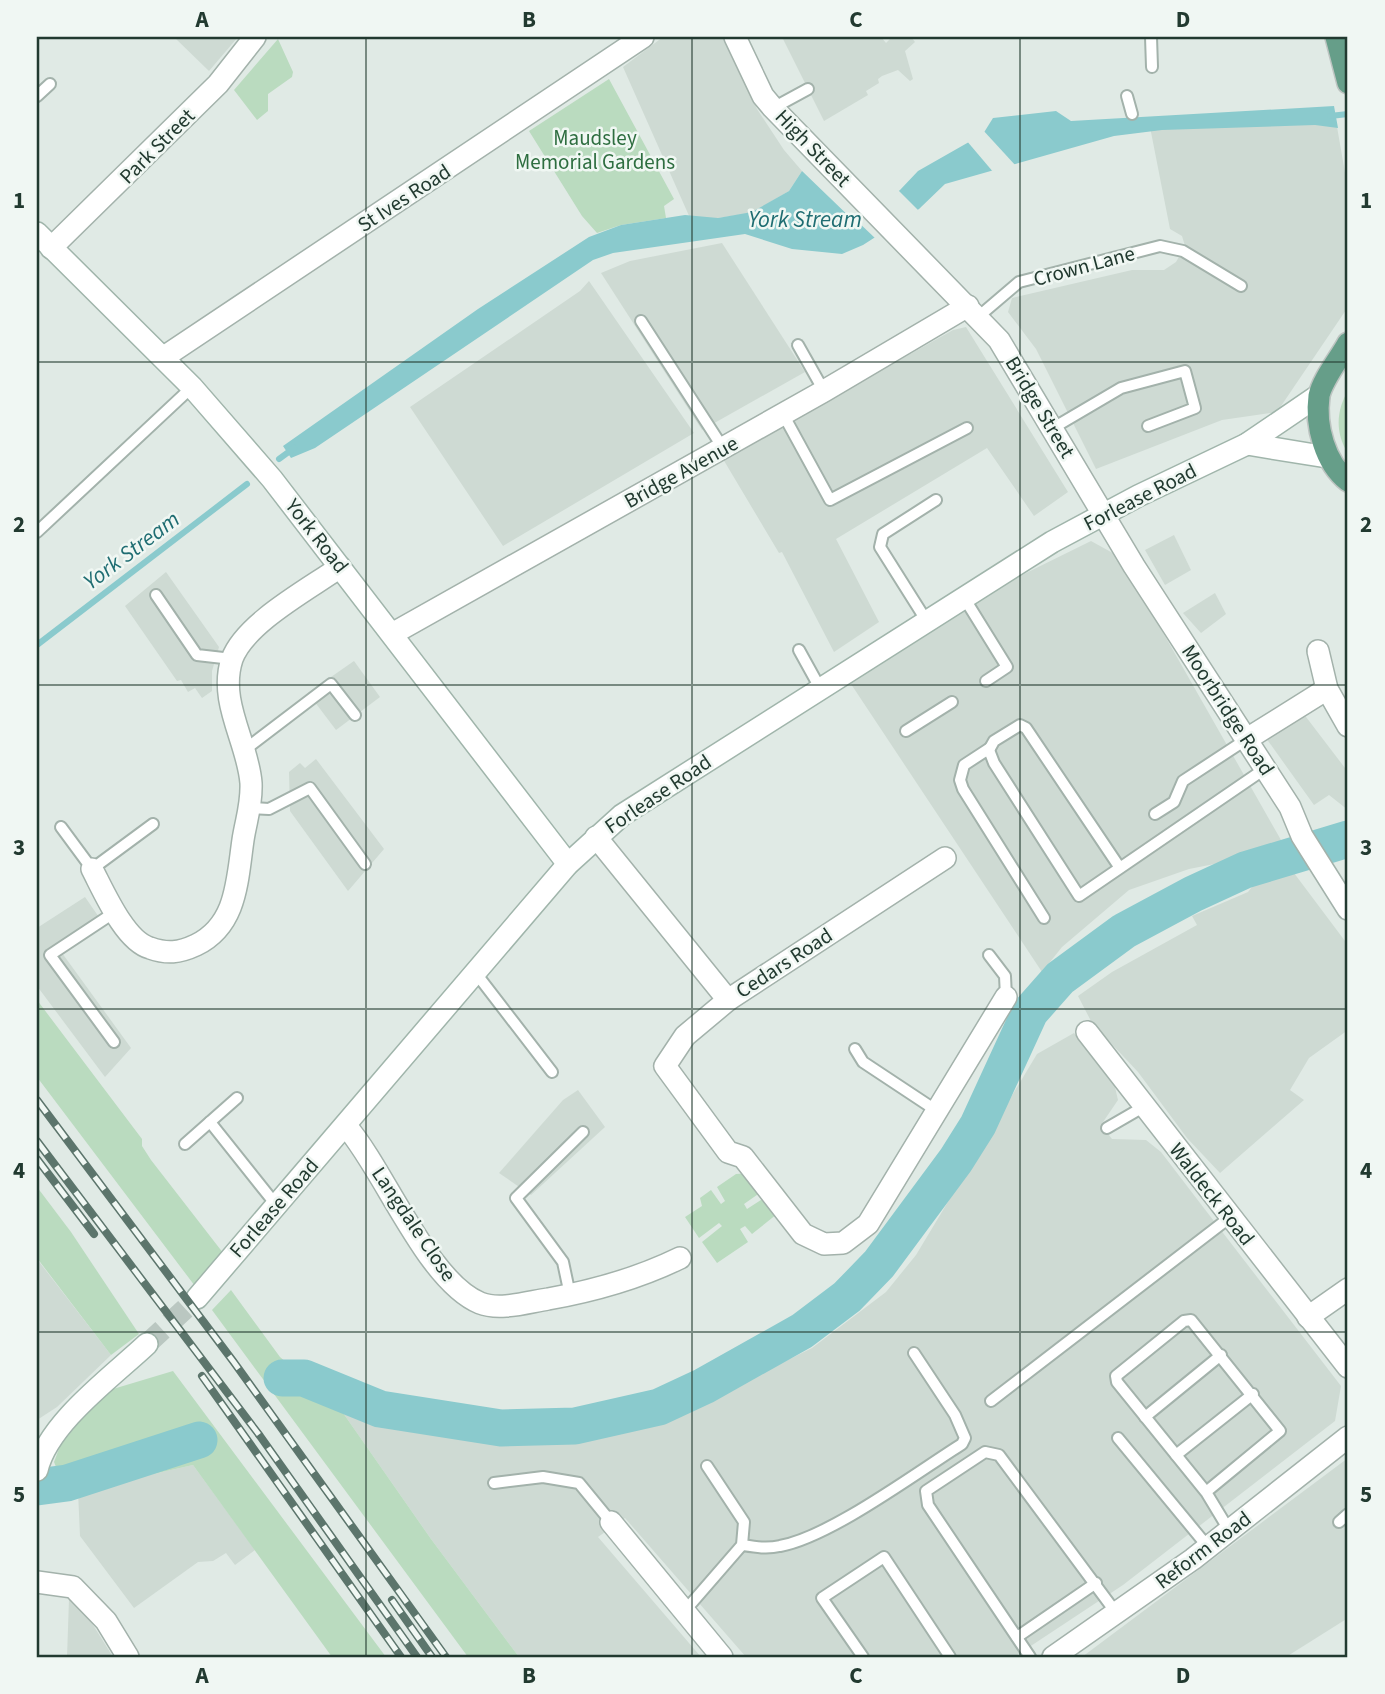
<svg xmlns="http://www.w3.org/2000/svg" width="1385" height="1694" viewBox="0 0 1385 1694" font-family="'Source Sans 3',sans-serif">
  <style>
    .built { fill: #cedad3 }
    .green { fill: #badbbf }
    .water { fill: #8acacd }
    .pier { fill: #e0eae5 }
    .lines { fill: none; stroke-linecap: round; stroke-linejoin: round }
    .stream { stroke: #8acacd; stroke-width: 6 }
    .river { stroke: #8acacd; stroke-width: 37 }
    .secondary-tunnel { stroke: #bac7c1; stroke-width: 21; stroke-dasharray: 21 10; stroke-linecap: butt }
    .lane-casing { stroke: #a3b2ab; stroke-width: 14 }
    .street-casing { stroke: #a3b2ab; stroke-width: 24 }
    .secondary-casing { stroke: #a0b5ab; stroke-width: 24 }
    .primary-casing { stroke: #bdc4c1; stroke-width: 24 }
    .lane { stroke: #fff; stroke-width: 10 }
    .street { stroke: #fff; stroke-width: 21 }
    .secondary { stroke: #fff; stroke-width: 21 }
    .primary { stroke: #669e89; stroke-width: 21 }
    .rail-casing { stroke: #5c756c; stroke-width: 8 }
    .rail { stroke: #f0f7f3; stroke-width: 5; stroke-dasharray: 16; stroke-linecap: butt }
    .grid { fill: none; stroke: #223a30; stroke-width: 2; stroke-opacity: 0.55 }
    .labels { text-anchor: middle; stroke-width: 5; stroke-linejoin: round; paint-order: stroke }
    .park-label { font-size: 21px; fill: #2e6e40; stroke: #f0f7f3 }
    .street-label { font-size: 21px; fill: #223a30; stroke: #f0f7f3 }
    .water-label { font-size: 23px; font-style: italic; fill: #1f6d72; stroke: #f0f7f3 }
    .neatline { fill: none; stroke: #223a30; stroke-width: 2.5 }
    .grid-label { font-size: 23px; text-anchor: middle; font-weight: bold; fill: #223a30 }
  </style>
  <rect width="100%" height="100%" fill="#e0eae5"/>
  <g class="built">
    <polygon points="174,37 238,37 209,71"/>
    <polygon points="663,37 722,37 757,109 784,150 802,171 789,191 751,213 718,218 690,218 623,67"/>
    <polygon points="782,37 881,37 886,43 892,37 911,37 915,42 905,51 913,79 910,81 898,70 882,76 878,79 879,83 866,91 868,95 824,121"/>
    <polygon points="1336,121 1348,190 1348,307 1277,412 1222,420 1096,469 1036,349 1008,312 1012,298 1132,270 1164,270 1176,262 1185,246 1182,236 1170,229 1150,127"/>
    <polygon points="722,243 805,372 702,430 601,273 630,261"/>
    <polygon points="589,281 694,433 503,546 410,407 580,291"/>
    <polygon points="966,327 1068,492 1034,516 987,448 836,539 879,622 834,652 782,552 779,553 723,459 953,330"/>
    <polygon points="1174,535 1191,570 1165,585 1145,550"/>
    <polygon points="1091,541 1120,557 1281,840 1250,857 1189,869 1129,890 1062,947 1042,972 849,681 992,590"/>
    <polygon points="166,572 219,647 212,671 212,691 202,698 195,688 188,692 181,680 177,681 125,606"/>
    <polygon points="1215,593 1226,614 1201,633 1183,613"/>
    <polygon points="354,661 380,697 336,730 308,693"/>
    <polygon points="1303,713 1345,768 1348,767 1348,810 1329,795 1314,805 1266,738"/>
    <polygon points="316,759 384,849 348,891 290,811 289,772 300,763 305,768"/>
    <polygon points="1288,865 1348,945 1348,1030 1309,1058 1290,1090 1304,1100 1220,1173 1187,1138 1138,1072 1092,1023 1078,996 1112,972 1197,925 1192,916 1248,892 1258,879"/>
    <polygon points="85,897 103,923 62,953 131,1048 105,1077 37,986 37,928"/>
    <polygon points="1074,1033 1114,1083 1118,1100 1101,1125 1112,1139 1146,1140 1161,1152 1200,1203 1341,1386 1335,1421 1123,1585 1014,1657 746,1657 625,1518 598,1537 701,1657 519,1657 431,1539 341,1410 354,1409 434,1435 513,1443 556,1440 641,1425 687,1410 812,1348 886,1292 916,1255 1037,1054"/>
    <polygon points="578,1090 605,1127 531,1195 499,1173 563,1100"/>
    <polygon points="37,1259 111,1355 57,1407 37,1420"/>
    <polygon points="1348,1458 1348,1618 1286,1657 1082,1657"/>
    <polygon points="193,1465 255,1550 235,1565 226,1553 213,1561 198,1562 134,1608 80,1536 78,1491"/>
    <polygon points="69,1599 85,1612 113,1657 67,1657"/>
  </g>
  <g class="green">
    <polygon points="278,39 293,72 292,77 268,94 268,111 257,120 234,90"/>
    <polygon points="609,79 674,199 664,206 666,218 621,225 597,233 582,216 529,131"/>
    <path d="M1348 391V453C1335 434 1336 410 1348 391Z"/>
    <polygon points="37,1000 142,1139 142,1146 151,1160 227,1258 201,1294 37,1077"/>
    <polygon points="749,1173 767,1188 744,1204 747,1209 770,1194 782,1210 752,1234 745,1226 740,1229 748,1242 717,1263 702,1242 722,1226 719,1223 699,1238 685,1217 702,1206 700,1198 711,1190 721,1204 725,1201 717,1187 736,1174"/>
    <polygon points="37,1187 71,1232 139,1334 111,1355 37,1258"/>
    <polygon points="231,1290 280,1357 341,1410 431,1539 519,1657 468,1657 212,1310"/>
    <polygon points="173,1371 386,1657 332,1657 193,1465 78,1491 59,1474 54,1462 60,1446 103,1392"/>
  </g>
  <polygon class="water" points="1334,106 1338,128 1315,125 1162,130 1114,136 945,184 919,209 863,245 842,254 792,249 745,234 613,253 593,260 315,448 291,458 283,446 478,309 589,237 621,225 685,215 718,218 752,212 789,191 802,171 857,224 900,190 918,171 983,134 993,118 1056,111 1071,121"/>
  <g class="pier">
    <polygon points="982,129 1016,166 994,173 966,140"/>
    <polygon points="896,188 919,211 876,239 856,220"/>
  </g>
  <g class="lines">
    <g class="stream">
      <polyline points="1330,116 1348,114"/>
      <polyline points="279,459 294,448"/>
      <polyline points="37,645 247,484"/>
    </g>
    <g class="river">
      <polyline points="282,1378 304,1378 380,1409 501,1428 575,1426 659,1407 704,1386 802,1331 847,1297 879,1264 956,1160 978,1125 1030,1012 1060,978 1124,931 1193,894 1245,870 1348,839"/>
      <polyline points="37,1487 67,1483 199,1440"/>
    </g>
    <polyline class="secondary-tunnel" points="147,1344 197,1298"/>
    <g class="lane-casing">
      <g id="lane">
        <polyline points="1151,37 1152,67"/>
        <polyline points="37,96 50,84"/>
        <polyline points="1127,96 1132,114"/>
        <polyline points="773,108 808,89"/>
        <polyline points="978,317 1019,282 1160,246 1183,251 1241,286"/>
        <polyline points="641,321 723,448"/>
        <polyline points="798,345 824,391"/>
        <polyline points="783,414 830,500 967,428"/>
        <polyline points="1053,428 1121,388 1185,371 1195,408 1148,426"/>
        <polyline points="37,532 192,387"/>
        <polyline points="156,595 197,655 232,659"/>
        <polyline points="963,596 1007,667 986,681"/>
        <polyline points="926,620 880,547 883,534 936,500"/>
        <polyline points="799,650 820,688"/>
        <polyline points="906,731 952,702"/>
        <polyline points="990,748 964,765 960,780 963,789 1044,918"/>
        <polyline points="243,751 331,684 355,715"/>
        <polyline points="252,808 269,809 310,788 365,864"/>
        <polyline points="1155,814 1174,802 1183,781 1247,739"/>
        <polyline points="61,827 92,869 153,824"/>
        <polyline points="1120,868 1026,728 1020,725 994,741 989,750 994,763 1079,896 1266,768"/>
        <polyline points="989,955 1005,976 1006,997"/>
        <polyline points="475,972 552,1072"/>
        <polyline points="114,1042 50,955 115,912"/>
        <polyline points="855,1049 863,1062 937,1111"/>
        <polyline points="210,1122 277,1206"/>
        <polyline points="1107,1128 1145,1106"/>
        <polyline points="185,1144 237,1098"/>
        <polyline points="570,1295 563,1262 516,1198 583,1132"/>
        <polyline points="991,1401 1229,1218"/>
        <polyline points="1145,1417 1221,1355"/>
        <polyline points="1118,1438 1208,1547"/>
        <polyline points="1176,1455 1253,1394"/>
        <polyline points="494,1483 543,1477 579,1483 611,1522"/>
        <polyline points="1206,1492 1117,1382 1116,1376 1184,1321 1191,1320 1280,1431 1206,1492 1229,1530"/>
        <polyline points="1339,1522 1348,1514"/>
        <path d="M742 1545C755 1547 767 1549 780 1546 830 1537 916 1473 962 1444L965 1438 955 1415 914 1353"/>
        <polyline points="683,1613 742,1545 744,1522 707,1466"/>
        <polyline points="1017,1637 1096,1583"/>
        <polyline points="863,1657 822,1598 884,1557 950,1657"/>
        <polyline points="1030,1657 928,1505 926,1491 985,1452 999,1455 1117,1614"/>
      </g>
    </g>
    <g class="street-casing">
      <g id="street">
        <polyline points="735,37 763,96 773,108 999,340 1134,566 1290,807 1302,836 1348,909"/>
        <polyline points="51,248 218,84 255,37"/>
        <polyline points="164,357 643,37"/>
        <polyline points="392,634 824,391 968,306"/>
        <polyline points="1318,651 1327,689 1348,726"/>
        <polyline points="1247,739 1327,689"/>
        <polyline points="596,837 728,1000 945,858"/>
        <path d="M92 869C104 892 125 941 150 948 167 954 179 953 196 945 237 925 237 881 243 840 246 820 252 805 251 783 248 742 218 702 232 659 245 623 309 589 340 567"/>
        <polyline points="728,1000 685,1036 665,1066 728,1152 743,1157 803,1234 824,1244 843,1243 868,1224 1006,997"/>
        <polyline points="1087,1032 1348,1367"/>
        <path d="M346 1126C385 1171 427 1281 480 1303 500 1311 528 1302 548 1299 593 1291 639 1278 680 1258"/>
        <polyline points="1308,1317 1348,1289"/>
        <polyline points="611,1522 722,1657"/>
        <polyline points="37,1582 73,1587 106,1621 128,1657"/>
        <polyline points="1053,1657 1193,1559 1348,1437"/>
      </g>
    </g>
    <g class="secondary-casing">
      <g id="secondary">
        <polyline points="37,233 192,387 272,479 568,864"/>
        <polyline points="1247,444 1327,457"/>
        <polyline points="197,1298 568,864 622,815 1052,542 1138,496 1247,444 1319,395"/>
        <path d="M37 1470C48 1423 112 1377 147 1344"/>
      </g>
    </g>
    <g class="primary-casing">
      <g id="primary">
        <polyline points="1336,37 1348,83"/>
        <path d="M1348 343C1340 358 1322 380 1319 396 1315 426 1325 463 1348 481"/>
      </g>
    </g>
    <use href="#lane" class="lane"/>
    <use href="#street" class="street"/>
    <use href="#secondary" class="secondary"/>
    <use href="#primary" class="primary"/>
    <g class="rail-casing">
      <g id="rail">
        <polyline points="37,1100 233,1361 446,1657"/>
        <polyline points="37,1141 260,1436 417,1657"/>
        <polyline points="37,1159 94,1234"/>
        <polyline points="202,1376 401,1657"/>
        <polyline points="392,1600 432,1657"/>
      </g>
    </g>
    <use href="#rail" class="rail"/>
  </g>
  <path class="grid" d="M366 37V1657M692 37V1657M1020 37V1657M37 362H1348M37 685H1348M37 1009H1348M37 1332H1348"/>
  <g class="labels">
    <g class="park-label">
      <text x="595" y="145">Maudsley<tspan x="595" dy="24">Memorial Gardens</tspan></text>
    </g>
    <g class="street-label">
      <text transform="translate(157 146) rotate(-45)" y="7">Park Street</text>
      <text transform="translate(813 148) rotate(46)" y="7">High Street</text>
      <text transform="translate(404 198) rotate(-33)" y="7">St Ives Road</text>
      <text transform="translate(1084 266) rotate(-15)" y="7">Crown Lane</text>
      <text transform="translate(1040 407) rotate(59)" y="7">Bridge Street</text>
      <text transform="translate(681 472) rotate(-29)" y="7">Bridge Avenue</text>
      <text transform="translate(1140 497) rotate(-27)" y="7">Forlease Road</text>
      <text transform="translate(317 536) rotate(52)" y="7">York Road</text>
      <text transform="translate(1228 710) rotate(57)" y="7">Moorbridge Road</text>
      <text transform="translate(658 794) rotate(-34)" y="7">Forlease Road</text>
      <text transform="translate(784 963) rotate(-33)" y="7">Cedars Road</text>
      <text transform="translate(1212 1194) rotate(52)" y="7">Waldeck Road</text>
      <text transform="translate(274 1208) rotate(-49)" y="7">Forlease Road</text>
      <text transform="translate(414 1224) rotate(56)" y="7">Langdale Close</text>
      <text transform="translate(1203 1550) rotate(-37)" y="7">Reform Road</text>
    </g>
    <g class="water-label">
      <text x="805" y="227">York Stream</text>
      <text transform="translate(131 550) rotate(-37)" y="8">York Stream</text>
    </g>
  </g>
  <rect width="1385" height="1694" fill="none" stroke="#f0f7f3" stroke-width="77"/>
  <rect x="38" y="38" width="1308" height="1618" class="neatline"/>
  <g class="grid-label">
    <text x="202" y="27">A</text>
    <text x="529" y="27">B</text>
    <text x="856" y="27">C</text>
    <text x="1183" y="27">D</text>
    <text x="19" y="208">1</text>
    <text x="1366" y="208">1</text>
    <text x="19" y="532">2</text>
    <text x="1366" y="532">2</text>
    <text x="19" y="855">3</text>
    <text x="1366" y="855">3</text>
    <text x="19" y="1178">4</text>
    <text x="1366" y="1178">4</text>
    <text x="19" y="1502">5</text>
    <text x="1366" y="1502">5</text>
    <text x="202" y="1683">A</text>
    <text x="529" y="1683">B</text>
    <text x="856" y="1683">C</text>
    <text x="1183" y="1683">D</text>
  </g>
</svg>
